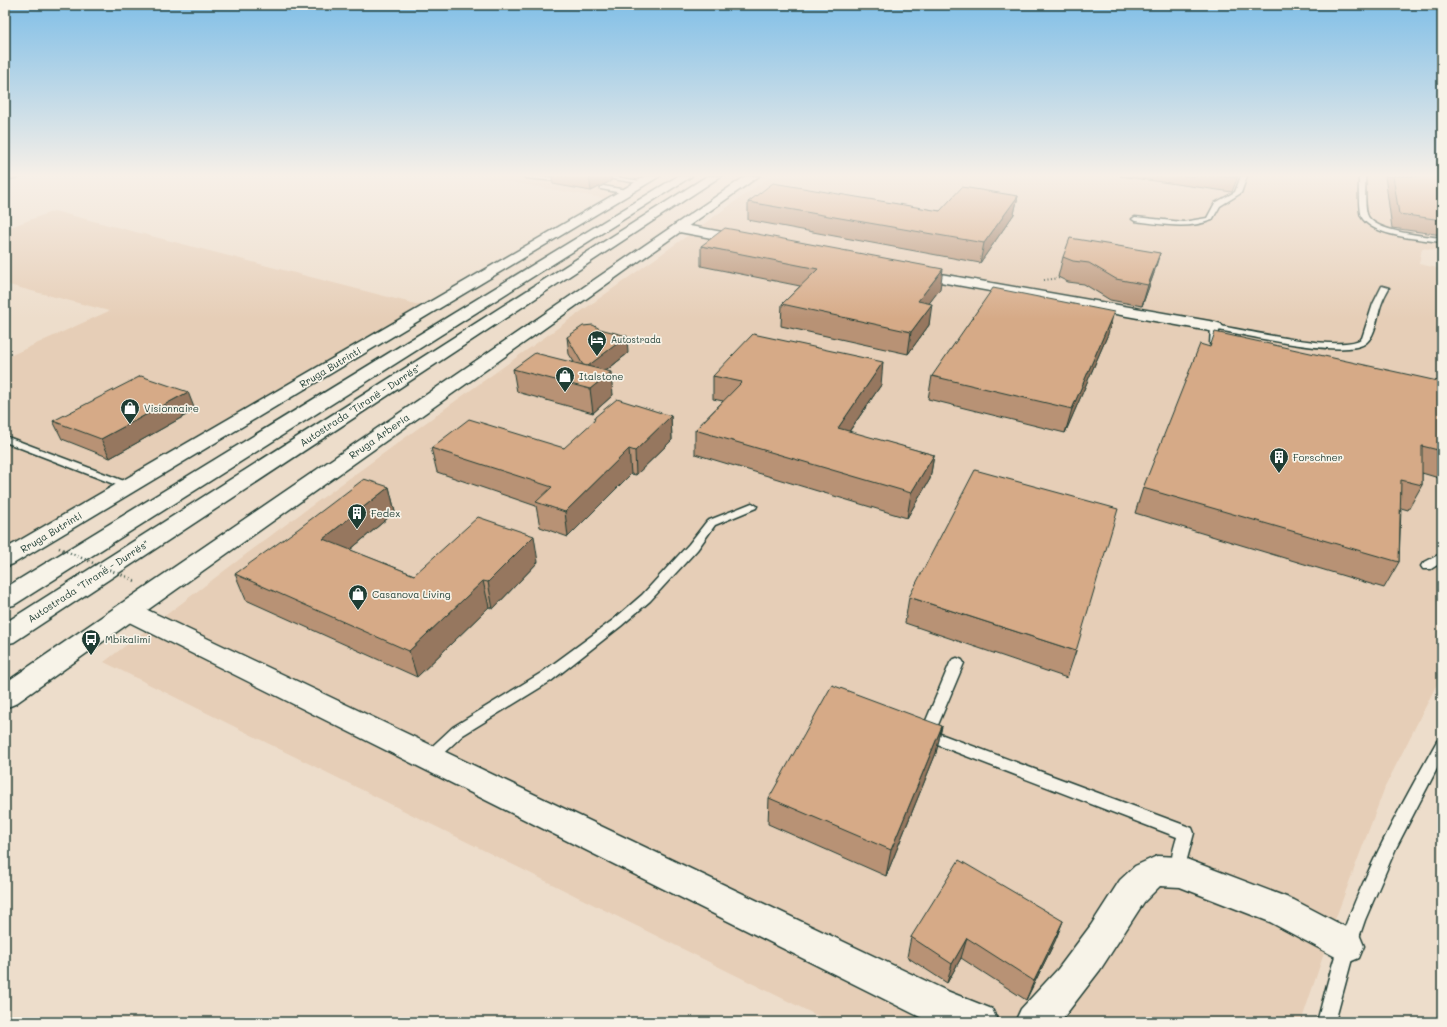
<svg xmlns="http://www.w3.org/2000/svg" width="1447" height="1027" viewBox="0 0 1447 1027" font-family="Mali,sans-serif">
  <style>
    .built { fill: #e6ceb7 }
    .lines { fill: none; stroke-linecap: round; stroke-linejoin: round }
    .lane-casing { stroke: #1f3d34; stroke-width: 3 }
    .street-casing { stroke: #1f3d34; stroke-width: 3 }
    .secondary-casing { stroke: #1f3d34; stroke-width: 3 }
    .highway-casing { stroke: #1f3d34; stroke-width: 3 }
    .path-far1 { stroke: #1f3d34; stroke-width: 1.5; stroke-dasharray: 0.5 2; stroke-linecap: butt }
    .path { stroke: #1f3d34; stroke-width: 2; stroke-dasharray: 1 2.5; stroke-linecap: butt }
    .lane { fill: #f7f3e8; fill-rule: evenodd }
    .street { fill: #f7f3e8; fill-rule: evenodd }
    .secondary { fill: #f7f3e8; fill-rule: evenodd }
    .highway { fill: #f7f3e8; fill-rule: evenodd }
    .path-bridge-far1 { stroke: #1f3d34; stroke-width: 2.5; stroke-dasharray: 1 3; stroke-linecap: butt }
    .path-bridge { stroke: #1f3d34; stroke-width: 3; stroke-dasharray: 1 3.5; stroke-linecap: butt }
    .wall { fill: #b89274; stroke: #1f3d34 }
    .shaded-wall { fill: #96775e; stroke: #1f3d34 }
    .building { fill: #d6aa87; stroke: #1f3d34 }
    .labels { text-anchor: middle; stroke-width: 3.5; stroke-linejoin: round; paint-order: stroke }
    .far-poi-label { font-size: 9px; fill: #1f3d34; stroke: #f7f3e8; text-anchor: start }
    .street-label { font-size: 10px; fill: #1f3d34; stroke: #f7f3e8 }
    .poi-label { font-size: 10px; fill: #1f3d34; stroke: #f7f3e8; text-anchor: start }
  </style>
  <rect width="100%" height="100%" fill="#edddcb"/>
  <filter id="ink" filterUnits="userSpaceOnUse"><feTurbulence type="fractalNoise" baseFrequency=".025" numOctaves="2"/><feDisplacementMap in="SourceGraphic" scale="8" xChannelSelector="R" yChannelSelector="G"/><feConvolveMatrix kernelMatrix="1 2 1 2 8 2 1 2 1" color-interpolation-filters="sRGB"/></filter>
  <g filter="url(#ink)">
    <g class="built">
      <polygon points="476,176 654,176 613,200"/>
      <polygon points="771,176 1442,176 1442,251 1422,248 1419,264 1442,269 1442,677 1435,688 1385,787 1336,917 1301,1022 830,1022 104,662 277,531 461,397"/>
      <polygon points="54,211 431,308 5,559 5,358 109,311 5,284 5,229"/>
    </g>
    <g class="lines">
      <g class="lane-casing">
        <g id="lane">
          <polygon points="523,176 540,176 570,180 567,182 526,178"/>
          <polygon points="595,176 609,176 647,182 644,184"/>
          <path d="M1241 176H1247L1241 193 1220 206 1212 220C1187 230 1161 224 1135 221L1132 219 1135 217 1183 222 1207 218 1215 203 1235 192Z"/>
          <path d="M1359 176H1365C1366 188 1364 202 1367 214 1372 232 1426 236 1442 238V242C1421 239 1372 237 1361 216 1358 209 1359 185 1359 176Z"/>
          <polygon points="603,186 627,190 630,192 627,194 601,189 601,187"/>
          <path d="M1382 286 1389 288C1386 293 1383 299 1381 305 1377 316 1376 334 1367 342 1350 360 1245 335 1219 330L1218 343 1222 347 1218 350 1210 344 1211 327 1215 325C1240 329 1346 354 1362 338L1373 304Z"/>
          <polygon points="5,436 132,484 133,486 132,488 124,488 5,442"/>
          <polygon points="752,503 757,506 756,508 715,525 697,550 650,601 621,626 551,681 463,735 434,762 429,764 424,762 422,758 424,754 453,727 541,673 613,620 642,595 689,544 707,521"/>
          <polygon points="1442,553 1442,562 1431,569 1423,569 1421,566 1423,563"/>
          <path d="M957 658 962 660 964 663 935 732 1192 828 1194 833 1187 859 1189 870 1187 875 1181 877 1175 875C1169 861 1173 851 1177 837L922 739 920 735 950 663 952 660Z"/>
          <path d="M1442 739V759L1396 848 1365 920 1353 955 1335 1022H1317C1324 997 1330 971 1338 946 1363 874 1400 807 1437 741Z"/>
        </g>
      </g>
      <g class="street-casing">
        <g id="street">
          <polygon points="679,224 744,236 749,237 751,240 749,243 744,244 674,231 672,228 674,225"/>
          <polygon points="912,269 1215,322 1221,324 1223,327 1221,330 1215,332 907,276 905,273 907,270"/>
          <polygon points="128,602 137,605 947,991 992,1009 998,1022 931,1022 926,1020 119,617 116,611 119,605"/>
          <polygon points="1157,856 1181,857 1294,900 1359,934 1364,946 1359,958 1347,963 1270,922 1180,887 1160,886 1144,902 1100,970 1060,1022 1015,1022 1021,1009 1058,969 1091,925 1120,880 1135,866"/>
        </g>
      </g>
      <g class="secondary-casing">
        <g id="secondary">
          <polygon points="646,176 660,176 13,564 5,567 5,549"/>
          <polygon points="746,176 759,176 15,704 5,708 5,683"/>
        </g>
      </g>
      <g class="highway-casing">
        <g id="highway">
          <polygon points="678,176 692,176 14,605 5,607 5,588"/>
          <polygon points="707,176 721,176 14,642 5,644 5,623"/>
        </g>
      </g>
      <polyline class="path-far1" points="1058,278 1061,278"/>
      <polyline class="path" points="1044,280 1061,278"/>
      <use href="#lane" class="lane"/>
      <use href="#street" class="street"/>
      <use href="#secondary" class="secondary"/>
      <use href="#highway" class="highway"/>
      <polyline class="path-bridge-far1" points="59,548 107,569"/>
      <polyline class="path-bridge" points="105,568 136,581"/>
    </g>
    <g class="wall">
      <polygon points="5,176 27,176 10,180 5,178"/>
      <polygon points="552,176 621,176 611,176 611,181 591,191 553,184"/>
      <polygon points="1120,176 1238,176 1232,192"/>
      <polygon points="1385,176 1442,176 1442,235 1392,228"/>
      <polygon points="1018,196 1014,214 980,263 748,220 748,202 940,211"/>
      <polygon points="701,246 940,289 929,303 929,325 908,354 781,326 782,304 800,286 701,266"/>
      <polygon points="1063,257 1154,273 1142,306 1110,300 1084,284 1068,282 1058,277"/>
      <polygon points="1108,334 1065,433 928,399 932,376"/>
      <polygon points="567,337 628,353 606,371 613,395 593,413 517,392 513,369 574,362 569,354"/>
      <polygon points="1210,347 1442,382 1442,479 1422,473 1422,485 1408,510 1401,508 1399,562 1384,588 1135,513 1143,488"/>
      <polygon points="713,376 881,385 849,432 934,455 930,479 907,518 695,454 695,430 723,401 713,399"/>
      <polygon points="195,410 110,458 62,439 53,421"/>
      <polygon points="671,416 672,440 636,475 631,474 568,537 540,527 536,506 437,472 431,448 564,448"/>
      <polygon points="389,487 395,512 350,550 414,575 538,562 493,609 489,607 417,677 246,600 235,574"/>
      <polygon points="909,597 1076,651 1067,678 905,623"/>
      <polygon points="942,726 936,753 886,876 768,824 769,798"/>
      <polygon points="1063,921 1055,941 1026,1000 961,958 947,983 907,957 911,937"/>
    </g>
    <g class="shaded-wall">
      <polygon points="8,176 27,176 10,180"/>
      <polygon points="589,176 611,176 611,181 591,191"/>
      <polygon points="1018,196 1014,214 980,263 984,243"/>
      <polygon points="1160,253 1154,273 1142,306 1148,285"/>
      <polygon points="943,269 940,289 915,322 918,301"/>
      <polygon points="932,304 929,325 908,354 911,332"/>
      <polygon points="1114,312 1108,334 1065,433 1072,409"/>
      <polygon points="627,336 628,353 587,386 585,368"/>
      <polygon points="883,362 881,385 835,452 838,428"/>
      <polygon points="611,372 613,395 593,413 590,389"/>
      <polygon points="188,392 195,410 110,458 101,439"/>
      <polygon points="671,416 672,440 636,475 635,451"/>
      <polygon points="629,449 631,474 568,537 565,512"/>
      <polygon points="934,455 930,479 907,518 911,493"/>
      <polygon points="389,487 395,512 332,565 323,539"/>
      <polygon points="534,536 538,562 493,609 488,582"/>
      <polygon points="483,581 489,607 417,677 409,651"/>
      <polygon points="942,726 936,753 886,876 891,850"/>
      <polygon points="1063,921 1055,941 1026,1000 1034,981"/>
      <polygon points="967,938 961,958 947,983 952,964"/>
    </g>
    <g class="building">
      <polygon points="1218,176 1238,176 1237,178"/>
      <polygon points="1393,176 1442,176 1442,220 1399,214"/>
      <polygon points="773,183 940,211 962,187 1018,196 984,243 748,202"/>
      <polygon points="725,228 943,269 918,301 932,304 911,332 782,304 818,269 701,246"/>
      <polygon points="1070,238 1160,253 1148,285 1116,279 1089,263 1073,261 1063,257"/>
      <polygon points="993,288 1114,312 1072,409 932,376"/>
      <polygon points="593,325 600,329 627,336 588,366 583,365 567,337 583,326"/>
      <polygon points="1215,332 1442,382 1442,451 1422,446 1422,485 1401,480 1399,562 1143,488 1200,344 1210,347"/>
      <polygon points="753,334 883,362 838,428 934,455 911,493 695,430 742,382 713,376"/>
      <polygon points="535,353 611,372 590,389 513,369"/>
      <polygon points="141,376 188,392 101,439 53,421"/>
      <polygon points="617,399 671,416 635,451 629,449 565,512 536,502 552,487 431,448 469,419 564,448 594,421 595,417"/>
      <polygon points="975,470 1118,509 1076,651 909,597"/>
      <polygon points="364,479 389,487 323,539 414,575 478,517 534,536 488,582 483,581 409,651 235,574 298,529"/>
      <polygon points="832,685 942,726 891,850 769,798"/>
      <polygon points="959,860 1063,921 1034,981 967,938 952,964 911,937"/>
    </g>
  </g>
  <linearGradient id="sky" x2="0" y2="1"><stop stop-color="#81bfe7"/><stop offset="0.55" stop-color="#f7f0e8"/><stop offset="1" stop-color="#f7f0e8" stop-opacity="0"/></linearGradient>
  <rect width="1447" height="319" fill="url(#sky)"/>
  <defs>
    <g id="hotel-pin" transform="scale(1)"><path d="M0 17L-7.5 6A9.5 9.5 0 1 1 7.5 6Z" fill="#1f3d34" stroke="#f7f3e8"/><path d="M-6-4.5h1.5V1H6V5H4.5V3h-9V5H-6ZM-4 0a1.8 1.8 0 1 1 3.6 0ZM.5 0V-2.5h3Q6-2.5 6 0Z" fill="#fff"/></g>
    <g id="shop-pin" transform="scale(1)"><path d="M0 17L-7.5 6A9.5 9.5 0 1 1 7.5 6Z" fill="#1f3d34" stroke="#f7f3e8"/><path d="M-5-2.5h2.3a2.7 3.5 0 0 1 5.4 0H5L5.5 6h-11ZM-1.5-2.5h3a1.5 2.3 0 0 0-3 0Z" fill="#fff"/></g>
    <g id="building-pin" transform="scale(1)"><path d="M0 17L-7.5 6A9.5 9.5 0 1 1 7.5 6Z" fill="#1f3d34" stroke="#f7f3e8"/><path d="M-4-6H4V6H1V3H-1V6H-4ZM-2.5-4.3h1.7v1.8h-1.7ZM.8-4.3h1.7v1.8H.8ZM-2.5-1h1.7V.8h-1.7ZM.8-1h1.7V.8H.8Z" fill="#fff"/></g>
    <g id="bus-pin" transform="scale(1)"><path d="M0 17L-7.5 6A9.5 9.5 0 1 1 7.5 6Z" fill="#1f3d34" stroke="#f7f3e8"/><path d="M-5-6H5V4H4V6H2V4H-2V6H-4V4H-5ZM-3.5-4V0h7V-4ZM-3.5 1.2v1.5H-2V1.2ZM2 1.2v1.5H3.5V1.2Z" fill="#fff"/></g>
  </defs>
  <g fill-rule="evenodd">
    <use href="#hotel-pin" x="597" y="340"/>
    <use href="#shop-pin" x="565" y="376"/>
    <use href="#shop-pin" x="130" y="408"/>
    <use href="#building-pin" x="1279" y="457"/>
    <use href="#building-pin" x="357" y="513"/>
    <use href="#shop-pin" x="358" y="594"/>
    <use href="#bus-pin" x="91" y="639"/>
  </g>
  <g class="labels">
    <g class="far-poi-label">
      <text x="611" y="343">Autostrada</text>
    </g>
    <g class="street-label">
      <text transform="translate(330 367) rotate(-31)" y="4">Rruga Butrinti</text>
      <text transform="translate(360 405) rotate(-33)" y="4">Autostrada "Tiranë - Durrës"</text>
      <text transform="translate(379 436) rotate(-35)" y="4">Rruga Arberia</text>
      <text transform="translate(51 532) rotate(-31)" y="4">Rruga Butrinti</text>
      <text transform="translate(88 581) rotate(-33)" y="4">Autostrada "Tiranë - Durrës"</text>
    </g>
    <g class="poi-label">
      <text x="579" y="380">Italstone</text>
      <text x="144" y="412">Visionnaire</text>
      <text x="1293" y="461">Forschner</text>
      <text x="371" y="517">Fedex</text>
      <text x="372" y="598">Casanova Living</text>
      <text x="105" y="643">Mbikalimi</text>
    </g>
  </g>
  <rect width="1447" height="1027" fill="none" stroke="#f7f3e8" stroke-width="20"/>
  <rect x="10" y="10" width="1427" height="1007" fill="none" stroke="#1f3d34" stroke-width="1.5" filter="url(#ink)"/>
</svg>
